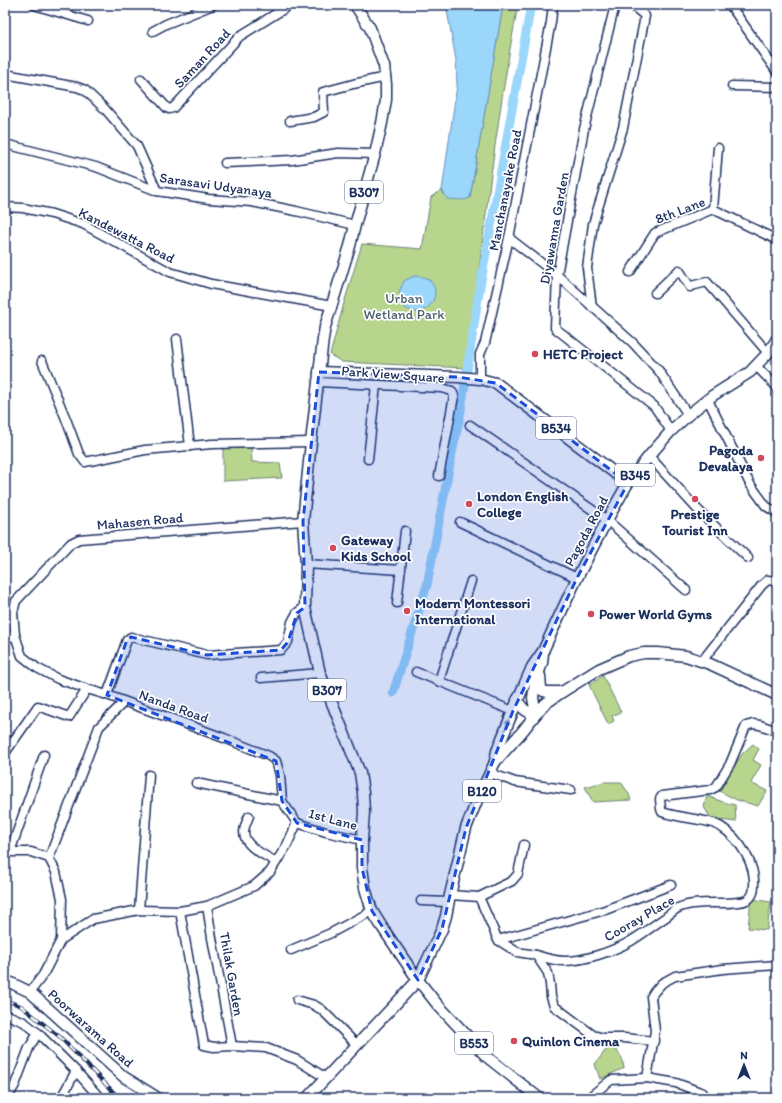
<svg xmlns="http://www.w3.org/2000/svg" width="782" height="1103" viewBox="0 0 782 1103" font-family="Itim,sans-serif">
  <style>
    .green { fill: #b8d58d; stroke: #6a8276 }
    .water { fill: #9bd6fb; stroke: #6893bc }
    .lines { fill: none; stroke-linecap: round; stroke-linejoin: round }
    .canal { stroke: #9bd6fb; stroke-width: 9 }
    .minor-casing { stroke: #1b2f5e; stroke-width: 11 }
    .major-casing { stroke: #1b2f5e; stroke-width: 13 }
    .minor { stroke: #fff; stroke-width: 8 }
    .major { stroke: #fff; stroke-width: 10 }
    .rail-casing { stroke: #1b2f5e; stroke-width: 4 }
    .rail { stroke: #fff; stroke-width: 2.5; stroke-dasharray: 8; stroke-linecap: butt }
    .oneway { fill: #8d97ae }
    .marked { fill: #1d4ed8; fill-opacity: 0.2; stroke: #1d4ed8; stroke-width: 3; stroke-dasharray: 8 5; stroke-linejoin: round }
    .poi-dot { fill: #d1495b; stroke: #fff; stroke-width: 1.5 }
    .labels { text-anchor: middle; stroke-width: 3.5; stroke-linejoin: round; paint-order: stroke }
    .shield { fill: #fff; stroke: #5f6d8e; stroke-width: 1 }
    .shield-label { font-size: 13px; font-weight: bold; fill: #1b2f5e }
    .street-label { font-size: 14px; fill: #1b2f5e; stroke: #fff }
    .park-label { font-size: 14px; fill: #4a616c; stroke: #fff }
    .poi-label { font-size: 14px; font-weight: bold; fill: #1b2f5e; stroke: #fff; text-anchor: start }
  </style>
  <rect width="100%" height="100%" fill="#fff"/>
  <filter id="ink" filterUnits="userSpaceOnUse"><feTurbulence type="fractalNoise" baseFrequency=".025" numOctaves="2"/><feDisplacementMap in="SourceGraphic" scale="8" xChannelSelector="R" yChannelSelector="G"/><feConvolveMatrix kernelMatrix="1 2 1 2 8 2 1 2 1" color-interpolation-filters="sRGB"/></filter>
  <g filter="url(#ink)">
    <g class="green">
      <path d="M503 5H518C495 125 482 247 467 368L342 362 330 355 344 303 362 244 422 249 431 197 442 190 444 195 470 198Z"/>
      <polygon points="251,442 252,462 280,463 282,478 223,481 223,447"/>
      <polygon points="603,676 621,712 612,716 614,721 608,724 589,685"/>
      <polygon points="753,744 759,749 753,760 761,765 751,783 767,791 758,806 737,800 719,791 742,754"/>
      <polygon points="604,782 621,782 629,794 631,800 593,802 585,787"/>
      <polygon points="707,796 723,802 735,805 736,822 711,819 704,807"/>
      <polygon points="751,899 771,902 767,930 748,928"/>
      <polygon points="613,1045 622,1058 624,1068 600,1079 595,1064 605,1051"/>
    </g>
    <g class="water">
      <polygon points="446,5 503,5 470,198 464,200 447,199 442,190 457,85 456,60"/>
      <path d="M414 276C418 277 423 276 426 278 442 286 435 311 416 312 413 312 408 309 405 308L399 292 404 281Z"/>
    </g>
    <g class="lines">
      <polyline class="canal" points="393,693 427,585 452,453 460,416 479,292 531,5"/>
      <g class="minor-casing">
        <g id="minor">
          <polyline points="34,5 88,21"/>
          <polyline points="615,5 584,129 557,275 555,328 654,406 671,431"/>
          <polyline points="730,5 777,72"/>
          <polyline points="153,31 166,24 213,5"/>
          <polyline points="5,74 77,87 85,90 105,109 137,146 157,191"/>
          <polyline points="141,79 167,108 169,109 173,108 240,36 290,5"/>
          <polyline points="732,86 777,87"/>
          <polyline points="290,121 314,117 324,112 323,92 353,84 386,77"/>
          <polyline points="5,144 96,167 157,191 209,199 252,202 296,211 355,225"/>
          <polyline points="225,163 292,160 338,153 375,154"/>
          <polyline points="5,207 23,208 52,214 83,224 170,272 211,284 332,306"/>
          <polyline points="713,209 718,148"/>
          <polyline points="509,238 557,275 633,343 659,371 688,415"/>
          <polyline points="630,272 655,233 713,209 777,240"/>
          <polyline points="655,293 679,270 690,287 691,286 707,282 768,353"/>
          <polyline points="592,307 587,268 593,224 623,128 645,16 632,5"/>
          <polyline points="177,339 190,446"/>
          <polyline points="42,361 66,419 79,454 85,462 145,450 212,444 311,442"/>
          <polyline points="756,366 777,387"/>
          <polyline points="480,379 480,354 485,343 509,238 551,22 553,5"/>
          <polyline points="318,382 442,388 452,391 454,396 439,476"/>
          <polyline points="708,400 750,484 766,506 777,513"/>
          <polyline points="470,425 607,520 686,590"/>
          <polyline points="649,456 698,510 748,558"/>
          <polyline points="368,459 376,385"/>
          <polyline points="460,522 577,578"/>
          <polyline points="306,564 401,570"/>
          <polyline points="397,603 405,531"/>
          <polyline points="5,639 15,635"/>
          <polyline points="702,661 762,585 768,580 775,581 777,586"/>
          <polyline points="416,672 513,711"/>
          <polyline points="261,678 320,673"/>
          <polyline points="439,681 471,581"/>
          <polyline points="107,695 127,640 131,637 207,655 281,650 288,642 292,622 297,613 305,607"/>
          <polyline points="5,753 38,706 69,717 87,689"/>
          <polyline points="490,773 515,782 571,790"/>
          <polyline points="196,783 282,801"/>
          <path d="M249 816C247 821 244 827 244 832 244 847 265 855 276 862"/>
          <polyline points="297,823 282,801 280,775 276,761 269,756 224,738 107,695 87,689 58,679 37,668 22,656 15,635 13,612 16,601 71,543 79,539 303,521"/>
          <polyline points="297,823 326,832 362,840"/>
          <polyline points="5,852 31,852 49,858 56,872 62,899 61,940"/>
          <polyline points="10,852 44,755"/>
          <polyline points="49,858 99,727 124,702"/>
          <polyline points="450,895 479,897 498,940 517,952 536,955 548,973 550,984 551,997 554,1006 593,1035 604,1038 624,1038 654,1041"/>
          <polyline points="479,897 512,881 518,874 524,845"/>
          <polyline points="421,901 448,902"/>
          <polyline points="207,906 212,938 232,1046"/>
          <polyline points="139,910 149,775"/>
          <polyline points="180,911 204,1045 214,1047 232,1046 266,1048 297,1060 326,1078"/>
          <polyline points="498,940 605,910 671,885"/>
          <polyline points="291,950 331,933 372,911"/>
          <path d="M536 955C545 958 555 961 565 961 584 961 614 951 631 941 643 934 654 925 666 917 670 914 674 910 678 908 695 900 720 905 738 902 741 902 745 901 747 900 755 896 754 886 754 879 752 857 734 831 713 823 696 818 679 818 662 812L661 809 660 799 662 796 710 790 716 787 730 764 746 726 753 724 760 725 777 731"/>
          <polyline points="30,992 43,975 61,940 93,919 139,910 180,911 207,906 254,886 270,872 287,845 297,823"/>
          <polyline points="297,1000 314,1005 322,1010 357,1045"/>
          <polyline points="5,1014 24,1022 38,1033 76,1071 100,1098"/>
          <polyline points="647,1078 655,1031 651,997 654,992 662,983 675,976 723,969 777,965"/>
          <polyline points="8,1097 15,1085 29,1048 38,1033"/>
          <polyline points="61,1098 76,1071"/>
          <polyline points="588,1098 611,1080 647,1078 676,1083 703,1093 706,1098"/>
        </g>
      </g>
      <g class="major-casing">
        <g id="major">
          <polyline points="355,5 370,28 384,66 386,84 386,100 382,123 375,154 355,225 350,246 325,327 323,339 311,442 303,521 306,564 305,607 320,673 360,773 363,793 364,812 362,840 362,868 365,888 372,911 382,927 418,980 437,1004 487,1057 539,1098"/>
          <polyline points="319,372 458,377 480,379 496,383 628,483"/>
          <polyline points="540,676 541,688 543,691 547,692 562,692"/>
          <path d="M517 700C523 709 525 712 536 714L533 698 535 684 542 663 543 653"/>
          <polyline points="495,762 497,751 513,711 532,667 543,651 577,578 607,520 628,483 649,456 671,431 688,415 712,396 750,372 768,353 777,339"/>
          <polyline points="5,980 30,992 124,1077 158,1098"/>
          <polyline points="307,1098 418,980 442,929 446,916 450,895 466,828 476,803 495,762 521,733 536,714 545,704 562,692 599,669 629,656 644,653 658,653 686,656 710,664 777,695"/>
        </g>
      </g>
      <use href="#minor" class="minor"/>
      <use href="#major" class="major"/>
      <g class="rail-casing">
        <polyline id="rail" points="5,1000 21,1006 60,1037 119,1098"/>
      </g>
      <use href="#rail" class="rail"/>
    </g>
    <defs><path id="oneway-solid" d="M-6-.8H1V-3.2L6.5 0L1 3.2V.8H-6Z"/></defs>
    <use class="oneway" href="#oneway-solid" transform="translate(507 725) rotate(-68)"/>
  </g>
  <path class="marked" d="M319 372 458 377 496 383 628 483 577 578 513 711 466 828 442 929 418 980 372 911 362 868V840L297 823 282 801 276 761 107 695 127 640 131 637 207 655 281 650 288 642 297 613 305 607 303 521Z"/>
  <g class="poi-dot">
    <circle cx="535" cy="354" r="4"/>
    <circle cx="761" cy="458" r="4"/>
    <circle cx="695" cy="499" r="4"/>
    <circle cx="469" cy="504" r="4"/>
    <circle cx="333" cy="548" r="4"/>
    <circle cx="407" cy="611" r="4"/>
    <circle cx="591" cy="614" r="4"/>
    <circle cx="514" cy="1041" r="4"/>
  </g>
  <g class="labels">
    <g class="shield">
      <rect x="345" y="181" width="38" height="22" rx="3"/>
      <rect x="536" y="417" width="40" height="22" rx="3"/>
      <rect x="615" y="464" width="40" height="22" rx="3"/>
      <rect x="308" y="679" width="38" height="22" rx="3"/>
      <rect x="463" y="780" width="38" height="22" rx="3"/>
      <rect x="455" y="1032" width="38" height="22" rx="3"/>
    </g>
    <g class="shield-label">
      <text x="364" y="197">B307</text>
      <text x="556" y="433">B534</text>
      <text x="635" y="480">B345</text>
      <text x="327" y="695">B307</text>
      <text x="482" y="796">B120</text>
      <text x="474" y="1048">B553</text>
    </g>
    <g class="street-label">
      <text transform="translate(202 58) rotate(-47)" y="5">Saman Road</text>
      <text transform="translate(216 185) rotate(8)" y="5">Sarasavi Udyanaya</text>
      <text transform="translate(505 190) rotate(-79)" y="5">Manchanayake Road</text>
      <text transform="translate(680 210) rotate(-21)" y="5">8th Lane</text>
      <text transform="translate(554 228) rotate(-80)" y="5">Diyawanna Garden</text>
      <text transform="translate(127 235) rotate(27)" y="5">Kandewatta Road</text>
      <text transform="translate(393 374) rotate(4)" y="5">Park View Square</text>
      <text transform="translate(140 521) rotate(-5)" y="5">Mahasen Road</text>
      <text transform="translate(586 531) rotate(-62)" y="5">Pagoda Road</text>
      <text transform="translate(174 706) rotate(20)" y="5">Nanda Road</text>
      <text transform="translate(333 819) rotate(15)" y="5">1st Lane</text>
      <text transform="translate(639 918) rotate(-30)" y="5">Cooray Place</text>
      <text transform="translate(232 974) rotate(80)" y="5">Thilak Garden</text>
      <text transform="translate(91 1028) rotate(42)" y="5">Poorwarama Road</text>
    </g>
    <g class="park-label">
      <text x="404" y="303">Urban<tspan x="404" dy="16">Wetland Park</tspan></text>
    </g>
    <g class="poi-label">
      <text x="543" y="359">HETC Project</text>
      <text x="753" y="455" text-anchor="end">Pagoda<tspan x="753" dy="16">Devalaya</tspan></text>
      <text x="477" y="501">London English<tspan x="477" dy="16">College</tspan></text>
      <text x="695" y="519" text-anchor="middle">Prestige<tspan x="695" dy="16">Tourist Inn</tspan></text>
      <text x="341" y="545">Gateway<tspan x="341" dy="16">Kids School</tspan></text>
      <text x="415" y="608">Modern Montessori<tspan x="415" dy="16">International</tspan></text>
      <text x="599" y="619">Power World Gyms</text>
      <text x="522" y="1046">Quinlon Cinema</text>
    </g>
  </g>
  <rect width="782" height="1103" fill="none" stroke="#fff" stroke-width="20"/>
  <rect x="10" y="10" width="762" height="1083" fill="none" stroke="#1b2f5e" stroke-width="1.5" filter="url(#ink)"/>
  <g transform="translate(744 1065)" stroke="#ffffff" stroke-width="3" paint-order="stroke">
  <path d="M0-3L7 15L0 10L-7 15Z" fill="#1b2f5e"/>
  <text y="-6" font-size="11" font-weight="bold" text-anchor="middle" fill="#1b2f5e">N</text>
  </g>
</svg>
